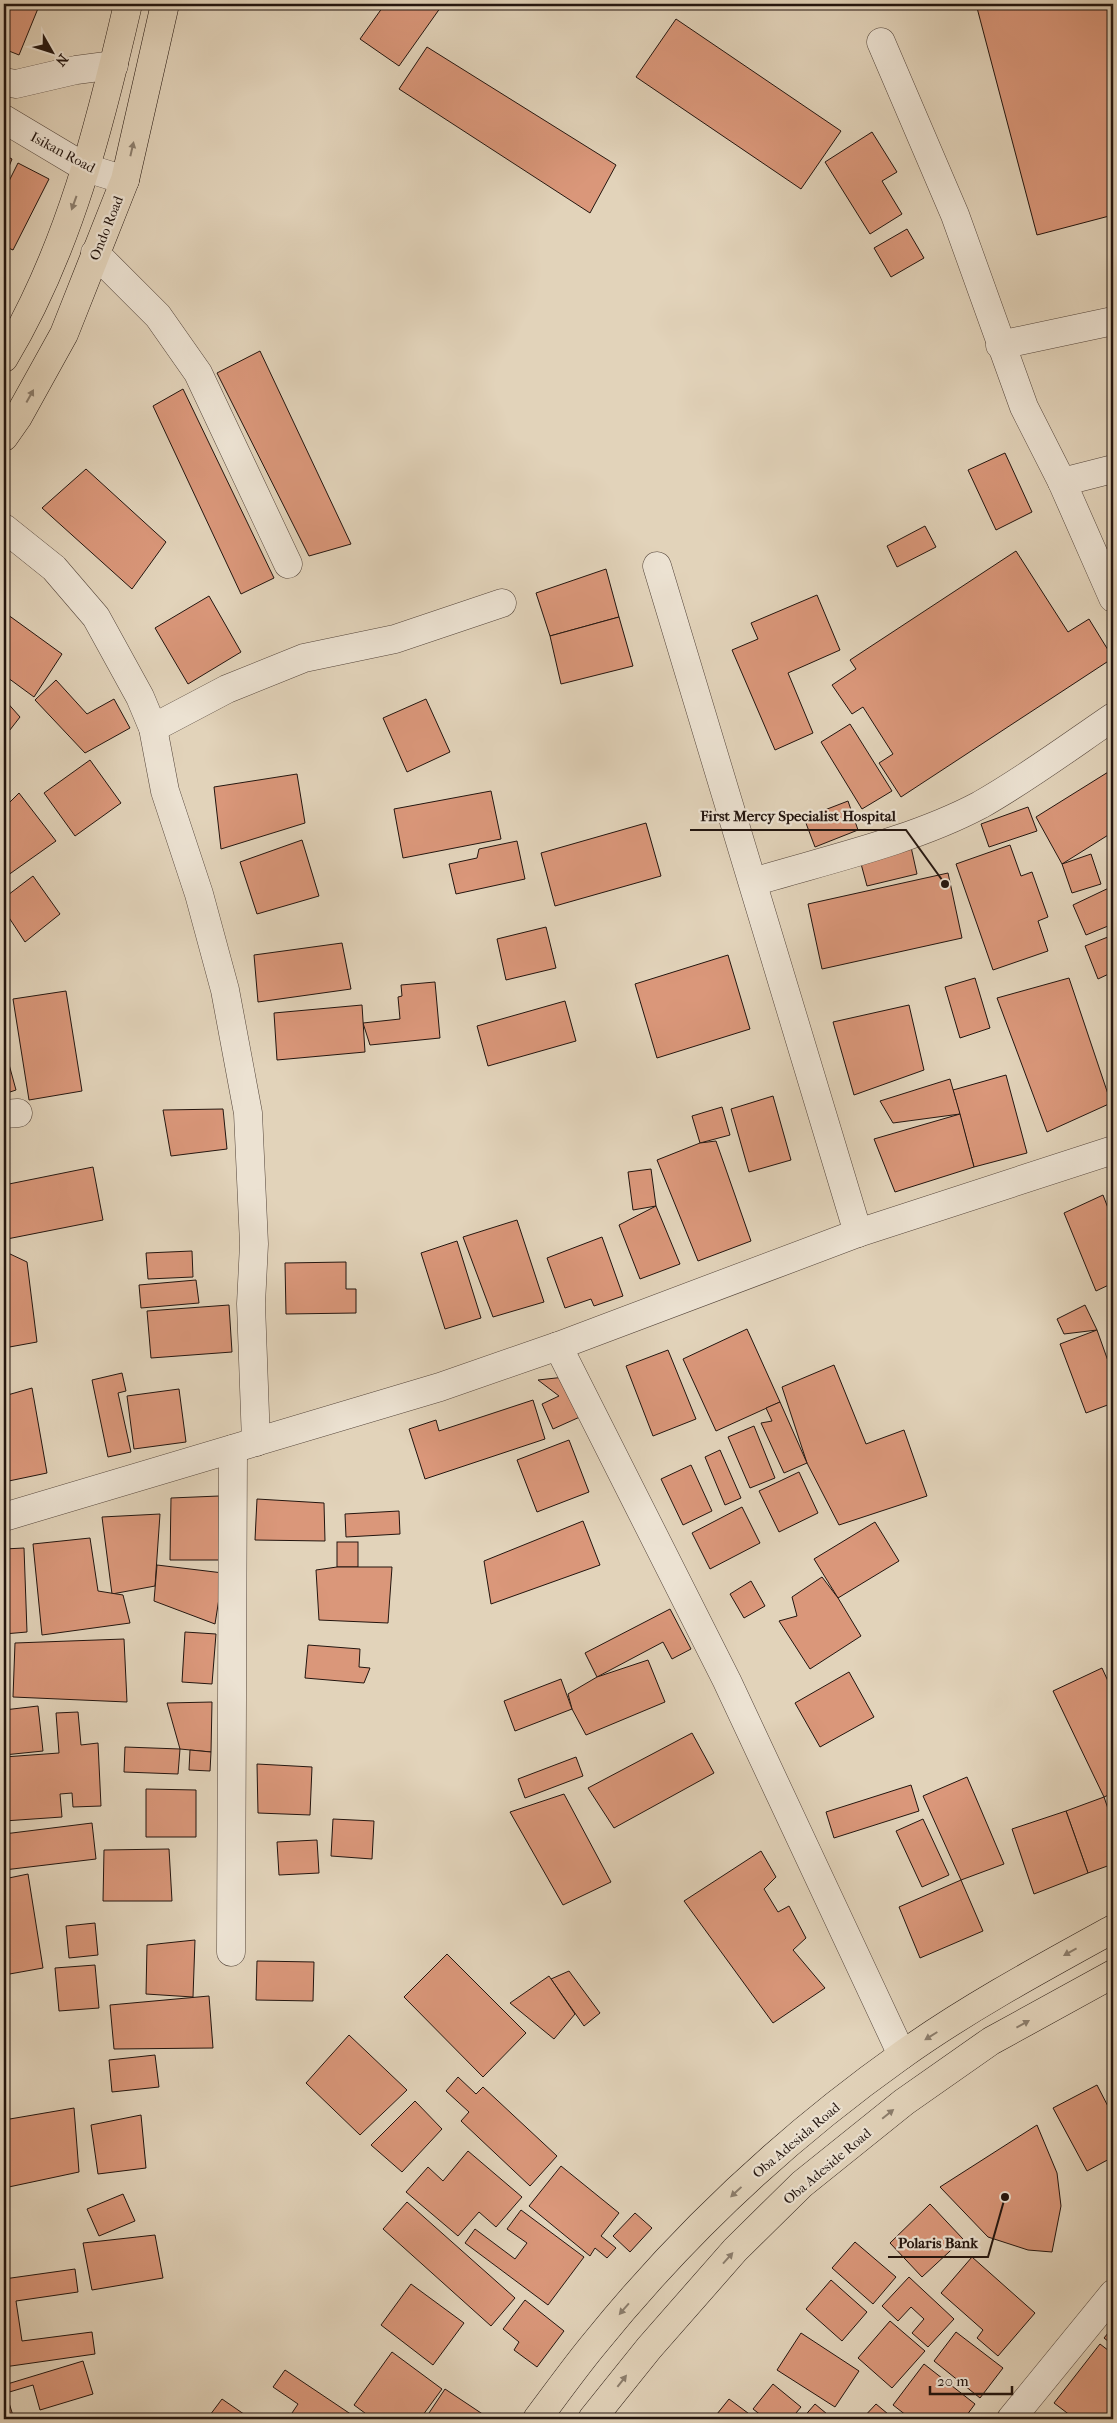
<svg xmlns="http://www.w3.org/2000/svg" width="1117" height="2423" viewBox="0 0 1117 2423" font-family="'IM FELL French Canon',serif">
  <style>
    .building { fill: #da977a; stroke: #23150f }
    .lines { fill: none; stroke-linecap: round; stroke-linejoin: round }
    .minor-casing { stroke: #53443a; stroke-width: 29 }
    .major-casing { stroke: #23150f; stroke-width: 29 }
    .minor { stroke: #ece2d2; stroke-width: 28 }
    .major { stroke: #e2d3ba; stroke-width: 28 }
    .oneway { fill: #8c7e6d }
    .labels { text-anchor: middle; stroke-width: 4.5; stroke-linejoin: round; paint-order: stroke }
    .street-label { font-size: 14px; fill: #23150f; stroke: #ece2d2 }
    .leader { fill: none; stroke: #23150f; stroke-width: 2 }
    .callout-dot { fill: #23150f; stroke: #ece2d2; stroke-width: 2 }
    .callout-label { font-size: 15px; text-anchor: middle; font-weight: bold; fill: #23150f; stroke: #ece2d2; stroke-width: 4.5; stroke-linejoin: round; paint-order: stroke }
  </style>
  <rect width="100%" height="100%" fill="#e2d3ba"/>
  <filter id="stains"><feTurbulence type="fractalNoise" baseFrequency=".004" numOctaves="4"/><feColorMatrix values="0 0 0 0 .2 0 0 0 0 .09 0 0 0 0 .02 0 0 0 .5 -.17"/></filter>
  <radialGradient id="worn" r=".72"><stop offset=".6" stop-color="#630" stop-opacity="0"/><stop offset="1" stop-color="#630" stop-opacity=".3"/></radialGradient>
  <g class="building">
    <polygon points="4,4 32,4 39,6 19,55 4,49"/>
    <polygon points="385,4 443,4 399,66 360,39"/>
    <polygon points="976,4 1113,4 1113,215 1037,235"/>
    <polygon points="676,19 841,131 801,189 636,77"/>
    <polygon points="427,47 616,165 590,213 399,89"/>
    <polygon points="872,132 897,172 882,181 902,214 870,234 825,162"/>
    <polygon points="4,155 12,159 4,179"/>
    <polygon points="18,163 49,179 13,250 4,246 4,191"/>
    <polygon points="907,229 924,258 891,277 874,248"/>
    <polygon points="260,351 351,544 309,556 217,373"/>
    <polygon points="183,389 274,578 241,594 153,406"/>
    <polygon points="1005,453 1032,512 996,530 968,470"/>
    <polygon points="86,469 166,542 132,589 42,508"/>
    <polygon points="925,526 936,547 897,567 887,546"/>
    <polygon points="1016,551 1068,632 1089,619 1113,658 901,797 879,763 893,754 863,707 852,714 832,685 856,669 850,660"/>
    <polygon points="606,569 619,617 550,636 536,593"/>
    <polygon points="817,595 840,650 788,673 813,733 775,750 732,650 758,639 751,623"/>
    <polygon points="209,596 241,652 188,684 155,628"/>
    <polygon points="4,612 62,654 34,697 4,675"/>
    <polygon points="619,617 633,666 561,684 550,636"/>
    <polygon points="56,680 87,714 114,699 130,728 85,753 35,700"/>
    <polygon points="4,699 20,717 6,735 4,733"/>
    <polygon points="426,699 450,752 407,772 383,718"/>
    <polygon points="850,724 892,791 862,809 821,742"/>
    <polygon points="90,760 121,803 75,836 44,793"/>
    <polygon points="1113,769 1113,832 1062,864 1036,817"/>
    <polygon points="297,774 305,823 221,849 214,787"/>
    <polygon points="491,791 501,839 403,858 394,809"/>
    <polygon points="19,793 56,841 4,878 4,808"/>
    <polygon points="848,801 858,830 815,847 804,818"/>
    <polygon points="1028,807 1037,831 989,847 981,824"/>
    <polygon points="646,823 661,876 555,906 541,853"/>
    <polygon points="302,840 319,896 257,914 240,862"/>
    <polygon points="517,841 525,879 456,894 449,864 477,858 479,849"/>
    <polygon points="1010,845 1021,876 1032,872 1048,917 1038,921 1048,951 993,970 956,864"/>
    <polygon points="911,847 917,874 867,886 860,860"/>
    <polygon points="1091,854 1101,884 1072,893 1062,864"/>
    <polygon points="948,873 962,938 822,969 808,904"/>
    <polygon points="33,876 60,914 25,942 4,910 4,898"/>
    <polygon points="1113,886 1113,924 1086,935 1073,905"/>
    <polygon points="546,927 556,968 506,980 497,939"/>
    <polygon points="1113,935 1113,972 1098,979 1085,946"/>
    <polygon points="342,943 351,989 258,1002 254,955"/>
    <polygon points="728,955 750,1029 657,1058 635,984"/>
    <polygon points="975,978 990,1028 960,1038 945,987"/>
    <polygon points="1069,978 1111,1103 1047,1132 997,998"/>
    <polygon points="435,982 440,1038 370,1045 363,1023 400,1019 398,997 402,996 401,985"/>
    <polygon points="66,991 82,1091 29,1100 13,999"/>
    <polygon points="565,1001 576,1041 488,1066 477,1026"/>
    <polygon points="362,1005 365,1052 277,1060 274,1013"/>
    <polygon points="909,1005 924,1070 854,1095 833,1022"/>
    <polygon points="4,1046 16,1090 4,1094"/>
    <polygon points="1006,1075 1027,1153 974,1167 953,1090"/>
    <polygon points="950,1079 960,1114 893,1123 880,1101"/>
    <polygon points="773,1096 791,1160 749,1172 731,1109"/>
    <polygon points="722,1107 730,1135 700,1143 692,1116"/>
    <polygon points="223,1109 227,1149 171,1156 163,1110"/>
    <polygon points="960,1114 974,1167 895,1192 874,1139"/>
    <polygon points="716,1141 751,1241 698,1261 657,1160 700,1143"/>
    <polygon points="93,1167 103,1220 7,1239 4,1222 4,1185"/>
    <polygon points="651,1169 656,1206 633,1210 628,1172"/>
    <polygon points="1103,1195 1113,1221 1113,1283 1096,1291 1064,1213"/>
    <polygon points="656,1206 680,1264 640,1279 619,1225"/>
    <polygon points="517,1220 544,1302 493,1317 463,1237"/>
    <polygon points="602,1237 623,1296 594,1306 591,1299 565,1308 547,1258"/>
    <polygon points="457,1241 481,1318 445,1329 421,1253"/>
    <polygon points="192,1251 193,1277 148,1279 146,1253"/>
    <polygon points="8,1253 27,1262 37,1342 4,1348 4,1254"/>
    <polygon points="346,1262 346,1289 356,1289 356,1313 286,1314 285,1263"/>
    <polygon points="196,1280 199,1303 141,1308 139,1285"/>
    <polygon points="229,1305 232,1352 151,1358 147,1311"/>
    <polygon points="1085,1305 1097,1330 1064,1334 1057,1319"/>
    <polygon points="747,1329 780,1402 716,1431 683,1359"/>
    <polygon points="1097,1330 1113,1375 1113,1403 1086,1413 1060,1344"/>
    <polygon points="668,1350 696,1419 653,1436 626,1366"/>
    <polygon points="834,1365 866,1444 904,1430 927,1496 839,1525 807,1463 782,1387"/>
    <polygon points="122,1373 126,1391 118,1393 131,1452 108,1457 92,1380"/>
    <polygon points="565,1377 582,1416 553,1429 542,1404 559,1396 538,1380"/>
    <polygon points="32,1388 47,1473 4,1482 4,1396"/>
    <polygon points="179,1389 186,1442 134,1449 127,1396"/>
    <polygon points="533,1400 545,1439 425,1479 409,1429 436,1420 439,1431"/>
    <polygon points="780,1402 807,1463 784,1473 761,1423 772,1421 766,1408"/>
    <polygon points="754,1426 775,1478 750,1488 728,1437"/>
    <polygon points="569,1440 589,1492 537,1512 517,1460"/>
    <polygon points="720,1450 741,1498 725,1505 705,1457"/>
    <polygon points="691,1465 712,1511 683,1525 661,1479"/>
    <polygon points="799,1472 818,1513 779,1532 759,1491"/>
    <polygon points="219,1496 219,1560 170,1560 171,1498"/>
    <polygon points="257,1499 324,1503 325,1541 255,1540"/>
    <polygon points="742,1507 760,1543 710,1569 692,1533"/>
    <polygon points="399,1511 400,1534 346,1537 345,1514"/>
    <polygon points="160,1514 155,1586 112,1594 102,1517"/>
    <polygon points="583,1521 600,1565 491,1604 484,1561"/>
    <polygon points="875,1522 899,1561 838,1598 814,1559"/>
    <polygon points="90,1538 98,1591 123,1595 130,1623 42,1635 33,1544"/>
    <rect x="337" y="1542" width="21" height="25"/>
    <polygon points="24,1548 27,1632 4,1634 4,1549"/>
    <polygon points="157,1565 223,1573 215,1624 154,1601"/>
    <polygon points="337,1567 392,1567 388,1623 319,1620 316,1570"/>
    <polygon points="822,1577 838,1598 861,1636 810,1669 779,1621 797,1616 792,1597"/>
    <polygon points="751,1581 765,1606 744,1618 730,1594"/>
    <polygon points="670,1609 691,1649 672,1659 663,1642 597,1677 585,1653"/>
    <polygon points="185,1632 216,1634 212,1684 182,1682"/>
    <polygon points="124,1639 127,1702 13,1697 15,1643"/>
    <polygon points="308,1645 360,1649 359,1667 370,1668 364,1683 305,1678"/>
    <polygon points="648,1660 665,1702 586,1735 572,1709 568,1694 597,1677"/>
    <polygon points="1102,1668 1113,1692 1113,1793 1104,1797 1053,1691"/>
    <polygon points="849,1672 874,1717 820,1747 795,1703"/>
    <polygon points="561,1679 572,1709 515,1731 504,1701"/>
    <polygon points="212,1702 211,1752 180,1749 167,1703"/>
    <polygon points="38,1706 43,1751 4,1755 4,1710"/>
    <polygon points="78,1712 81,1745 98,1743 101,1806 73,1807 72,1793 60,1794 62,1817 4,1821 4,1757 59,1753 56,1713"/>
    <polygon points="692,1733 714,1773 614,1828 588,1788"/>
    <polygon points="125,1747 180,1749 178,1774 124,1772"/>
    <polygon points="190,1750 211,1752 210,1771 189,1770"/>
    <polygon points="576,1757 583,1776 525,1798 518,1779"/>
    <polygon points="257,1764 312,1767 310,1815 258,1813"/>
    <polygon points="967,1777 1004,1864 961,1880 923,1796"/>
    <polygon points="911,1785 919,1811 834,1838 826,1812"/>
    <polygon points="146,1789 196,1790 196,1837 146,1837"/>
    <polygon points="564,1794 611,1882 563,1905 510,1812"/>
    <polygon points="1104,1797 1113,1823 1113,1864 1088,1873 1066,1811"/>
    <polygon points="1066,1811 1088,1873 1034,1894 1012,1829"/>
    <polygon points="333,1819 374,1821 372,1859 331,1856"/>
    <polygon points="923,1819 949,1875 922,1887 896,1831"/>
    <polygon points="92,1823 96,1859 4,1870 4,1834"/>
    <polygon points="317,1840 319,1873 279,1875 277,1842"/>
    <polygon points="169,1849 172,1901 103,1901 104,1850"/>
    <polygon points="761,1851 776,1877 764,1889 778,1912 789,1906 806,1938 793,1950 825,1988 773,2023 684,1901"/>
    <polygon points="28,1874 43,1968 4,1975 4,1879"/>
    <polygon points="961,1880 983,1931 920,1958 899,1907"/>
    <polygon points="95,1923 98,1955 69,1958 66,1926"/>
    <polygon points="195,1940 193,1997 146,1994 147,1945"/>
    <polygon points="447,1954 526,2033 483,2077 404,1997"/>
    <polygon points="257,1961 314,1962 313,2001 256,2000"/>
    <polygon points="95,1965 99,2008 59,2011 55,1968"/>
    <polygon points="569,1971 600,2013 584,2026 551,1979"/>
    <polygon points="549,1976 575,2014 554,2039 510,2003"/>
    <polygon points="209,1996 213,2048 114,2049 110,2005"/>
    <polygon points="349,2035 407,2090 360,2135 306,2083"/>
    <polygon points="155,2055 159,2087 112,2092 109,2060"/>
    <polygon points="458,2077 476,2094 483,2087 557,2156 530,2186 461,2121 469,2112 446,2091"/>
    <polygon points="1097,2085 1113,2116 1113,2157 1087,2171 1053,2108"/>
    <polygon points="415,2101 442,2129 402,2172 371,2145"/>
    <polygon points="74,2108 79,2172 4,2188 4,2120"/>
    <polygon points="141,2115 146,2168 98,2174 91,2125"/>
    <polygon points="1037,2125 1057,2173 1061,2206 1052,2252 1028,2250 988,2237 940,2187"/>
    <polygon points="468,2151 522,2197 496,2227 479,2212 458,2236 406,2192 428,2167 443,2181"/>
    <polygon points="561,2166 619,2213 601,2236 616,2248 607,2258 595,2248 590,2256 529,2206"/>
    <polygon points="123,2194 135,2221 99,2236 87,2209"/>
    <polygon points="407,2202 515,2298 491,2326 383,2229"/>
    <polygon points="930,2204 963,2239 922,2277 890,2243"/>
    <polygon points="521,2210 584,2257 548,2305 465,2243 475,2229 515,2259 527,2243 507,2229"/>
    <polygon points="635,2213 652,2228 630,2252 613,2236"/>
    <polygon points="155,2235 163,2278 92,2290 83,2243"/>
    <polygon points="855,2242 896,2277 873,2304 832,2268"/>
    <polygon points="972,2257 1035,2313 998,2356 977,2338 983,2330 941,2293"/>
    <polygon points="75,2269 78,2292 16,2301 22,2341 92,2332 95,2354 4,2367 4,2279"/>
    <polygon points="909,2277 954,2319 928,2347 912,2333 924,2319 911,2307 898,2321 882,2306"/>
    <polygon points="831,2280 867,2312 842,2341 806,2309"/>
    <polygon points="411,2284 464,2323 433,2365 381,2325"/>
    <polygon points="525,2300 564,2331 537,2367 514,2350 519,2342 503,2329"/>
    <polygon points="890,2321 925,2351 892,2388 858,2358"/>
    <polygon points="1113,2327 1113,2345 1104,2338"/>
    <polygon points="956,2332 1003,2368 980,2398 934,2361"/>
    <polygon points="801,2333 859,2371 835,2407 777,2370"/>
    <polygon points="1100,2344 1113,2354 1113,2419 1075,2419 1054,2403"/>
    <polygon points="392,2352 442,2389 420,2419 373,2419 354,2405"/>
    <polygon points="83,2361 93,2394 40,2410 33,2385 6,2393 14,2419 4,2419 4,2385"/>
    <polygon points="924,2364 975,2404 964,2419 911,2419 893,2405"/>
    <polygon points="285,2370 358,2419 288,2419 298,2404 273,2387"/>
    <polygon points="773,2384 801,2407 791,2419 766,2419 753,2409"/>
    <polygon points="445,2389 490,2419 425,2419"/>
    <polygon points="222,2399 251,2419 207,2419"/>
    <polygon points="729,2399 756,2419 713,2419"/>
    <polygon points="815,2404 833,2419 802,2419"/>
    <polygon points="876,2404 894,2419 862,2419"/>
  </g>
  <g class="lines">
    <g class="minor-casing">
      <g id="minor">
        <polyline points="881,42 955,215 1024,407 1062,482 1113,598"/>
        <polyline points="4,82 16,84 76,70 114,65"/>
        <polyline points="4,119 86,168 125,180"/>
        <polyline points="95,253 158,316 198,373 288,564"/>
        <polyline points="1000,345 1113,321"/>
        <polyline points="1062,482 1113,469"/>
        <polyline points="4,528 54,568 96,617 140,697 153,728 165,791 199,894 225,990 248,1113 254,1244 251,1304 256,1442"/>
        <polyline points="657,566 858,1233"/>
        <polyline points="153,728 227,689 304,658 395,639 502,603"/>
        <path d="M753 882C826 860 912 841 980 805 1026 779 1069 747 1113 717"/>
        <polyline points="4,1114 18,1113"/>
        <polyline points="558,1346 727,1681 902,2055"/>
        <polyline points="4,1517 440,1387 558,1346 858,1233 1113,1150"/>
        <polyline points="231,1952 233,1449"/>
        <polyline points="1011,2419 1113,2294"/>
      </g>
    </g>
    <g class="major-casing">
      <g id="major">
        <path d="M4 358C69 250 100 125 128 4"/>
        <polyline points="4,437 18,417 64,334 125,180 165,4"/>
        <path d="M537 2419C556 2394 575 2367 595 2343 683 2234 788 2136 902 2055 968 2008 1042 1968 1113 1929"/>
        <polyline points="592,2419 649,2348 735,2250 802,2184 904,2102 991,2041 1113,1974"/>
      </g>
    </g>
    <use href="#minor" class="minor"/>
    <use href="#major" class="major"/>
  </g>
  <defs><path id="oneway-solid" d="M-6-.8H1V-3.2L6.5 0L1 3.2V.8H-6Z" transform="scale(1.25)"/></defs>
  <g class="oneway">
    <use href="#oneway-solid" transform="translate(132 149) rotate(-77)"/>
    <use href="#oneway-solid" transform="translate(74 203) rotate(110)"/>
    <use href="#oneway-solid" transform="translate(30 396) rotate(-61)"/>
    <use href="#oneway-solid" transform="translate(1070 1952) rotate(151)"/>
    <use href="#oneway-solid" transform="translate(1023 2024) rotate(-29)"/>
    <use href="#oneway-solid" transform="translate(931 2036) rotate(148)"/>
    <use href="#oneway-solid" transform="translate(888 2114) rotate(-39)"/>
    <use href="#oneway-solid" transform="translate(736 2192) rotate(137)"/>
    <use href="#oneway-solid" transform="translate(728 2258) rotate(-48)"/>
    <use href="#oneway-solid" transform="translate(624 2309) rotate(131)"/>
    <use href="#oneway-solid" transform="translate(622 2381) rotate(-52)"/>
  </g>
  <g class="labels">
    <g class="street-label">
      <text transform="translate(63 152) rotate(28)" y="5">Isikan Road</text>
      <text transform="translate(106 228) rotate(-68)" y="5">Ondo Road</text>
      <text transform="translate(796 2140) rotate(-40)" y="5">Oba Adesida Road</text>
      <text transform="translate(827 2166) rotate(-40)" y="5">Oba Adeside Road</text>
    </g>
  </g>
  <path class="leader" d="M945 884L906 830H690M1005 2197L988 2257H888"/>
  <g class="callout-dot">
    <circle cx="945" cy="884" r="5"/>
    <circle cx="1005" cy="2197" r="5"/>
  </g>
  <g class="callout-label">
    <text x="798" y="821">First Mercy Specialist Hospital</text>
    <text x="938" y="2248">Polaris Bank</text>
  </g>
  <rect width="1117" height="2423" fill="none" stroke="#e2d3ba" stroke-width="20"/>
  <rect x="5" y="5" width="1107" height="2413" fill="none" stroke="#23150f" stroke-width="2.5"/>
  <rect x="10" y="10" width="1097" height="2403" fill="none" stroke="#23150f"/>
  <g transform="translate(52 52) rotate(129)" stroke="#ece2d2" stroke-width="4" paint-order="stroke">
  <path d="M0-4L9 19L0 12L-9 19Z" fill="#23150f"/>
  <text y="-8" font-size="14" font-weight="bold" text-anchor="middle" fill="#23150f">N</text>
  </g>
  <path d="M930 2386v8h82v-8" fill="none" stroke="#23150f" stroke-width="2.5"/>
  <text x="937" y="2386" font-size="15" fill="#23150f" stroke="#ece2d2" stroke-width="4" paint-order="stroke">20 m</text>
  <rect width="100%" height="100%" filter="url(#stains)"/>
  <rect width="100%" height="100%" fill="url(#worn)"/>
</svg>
